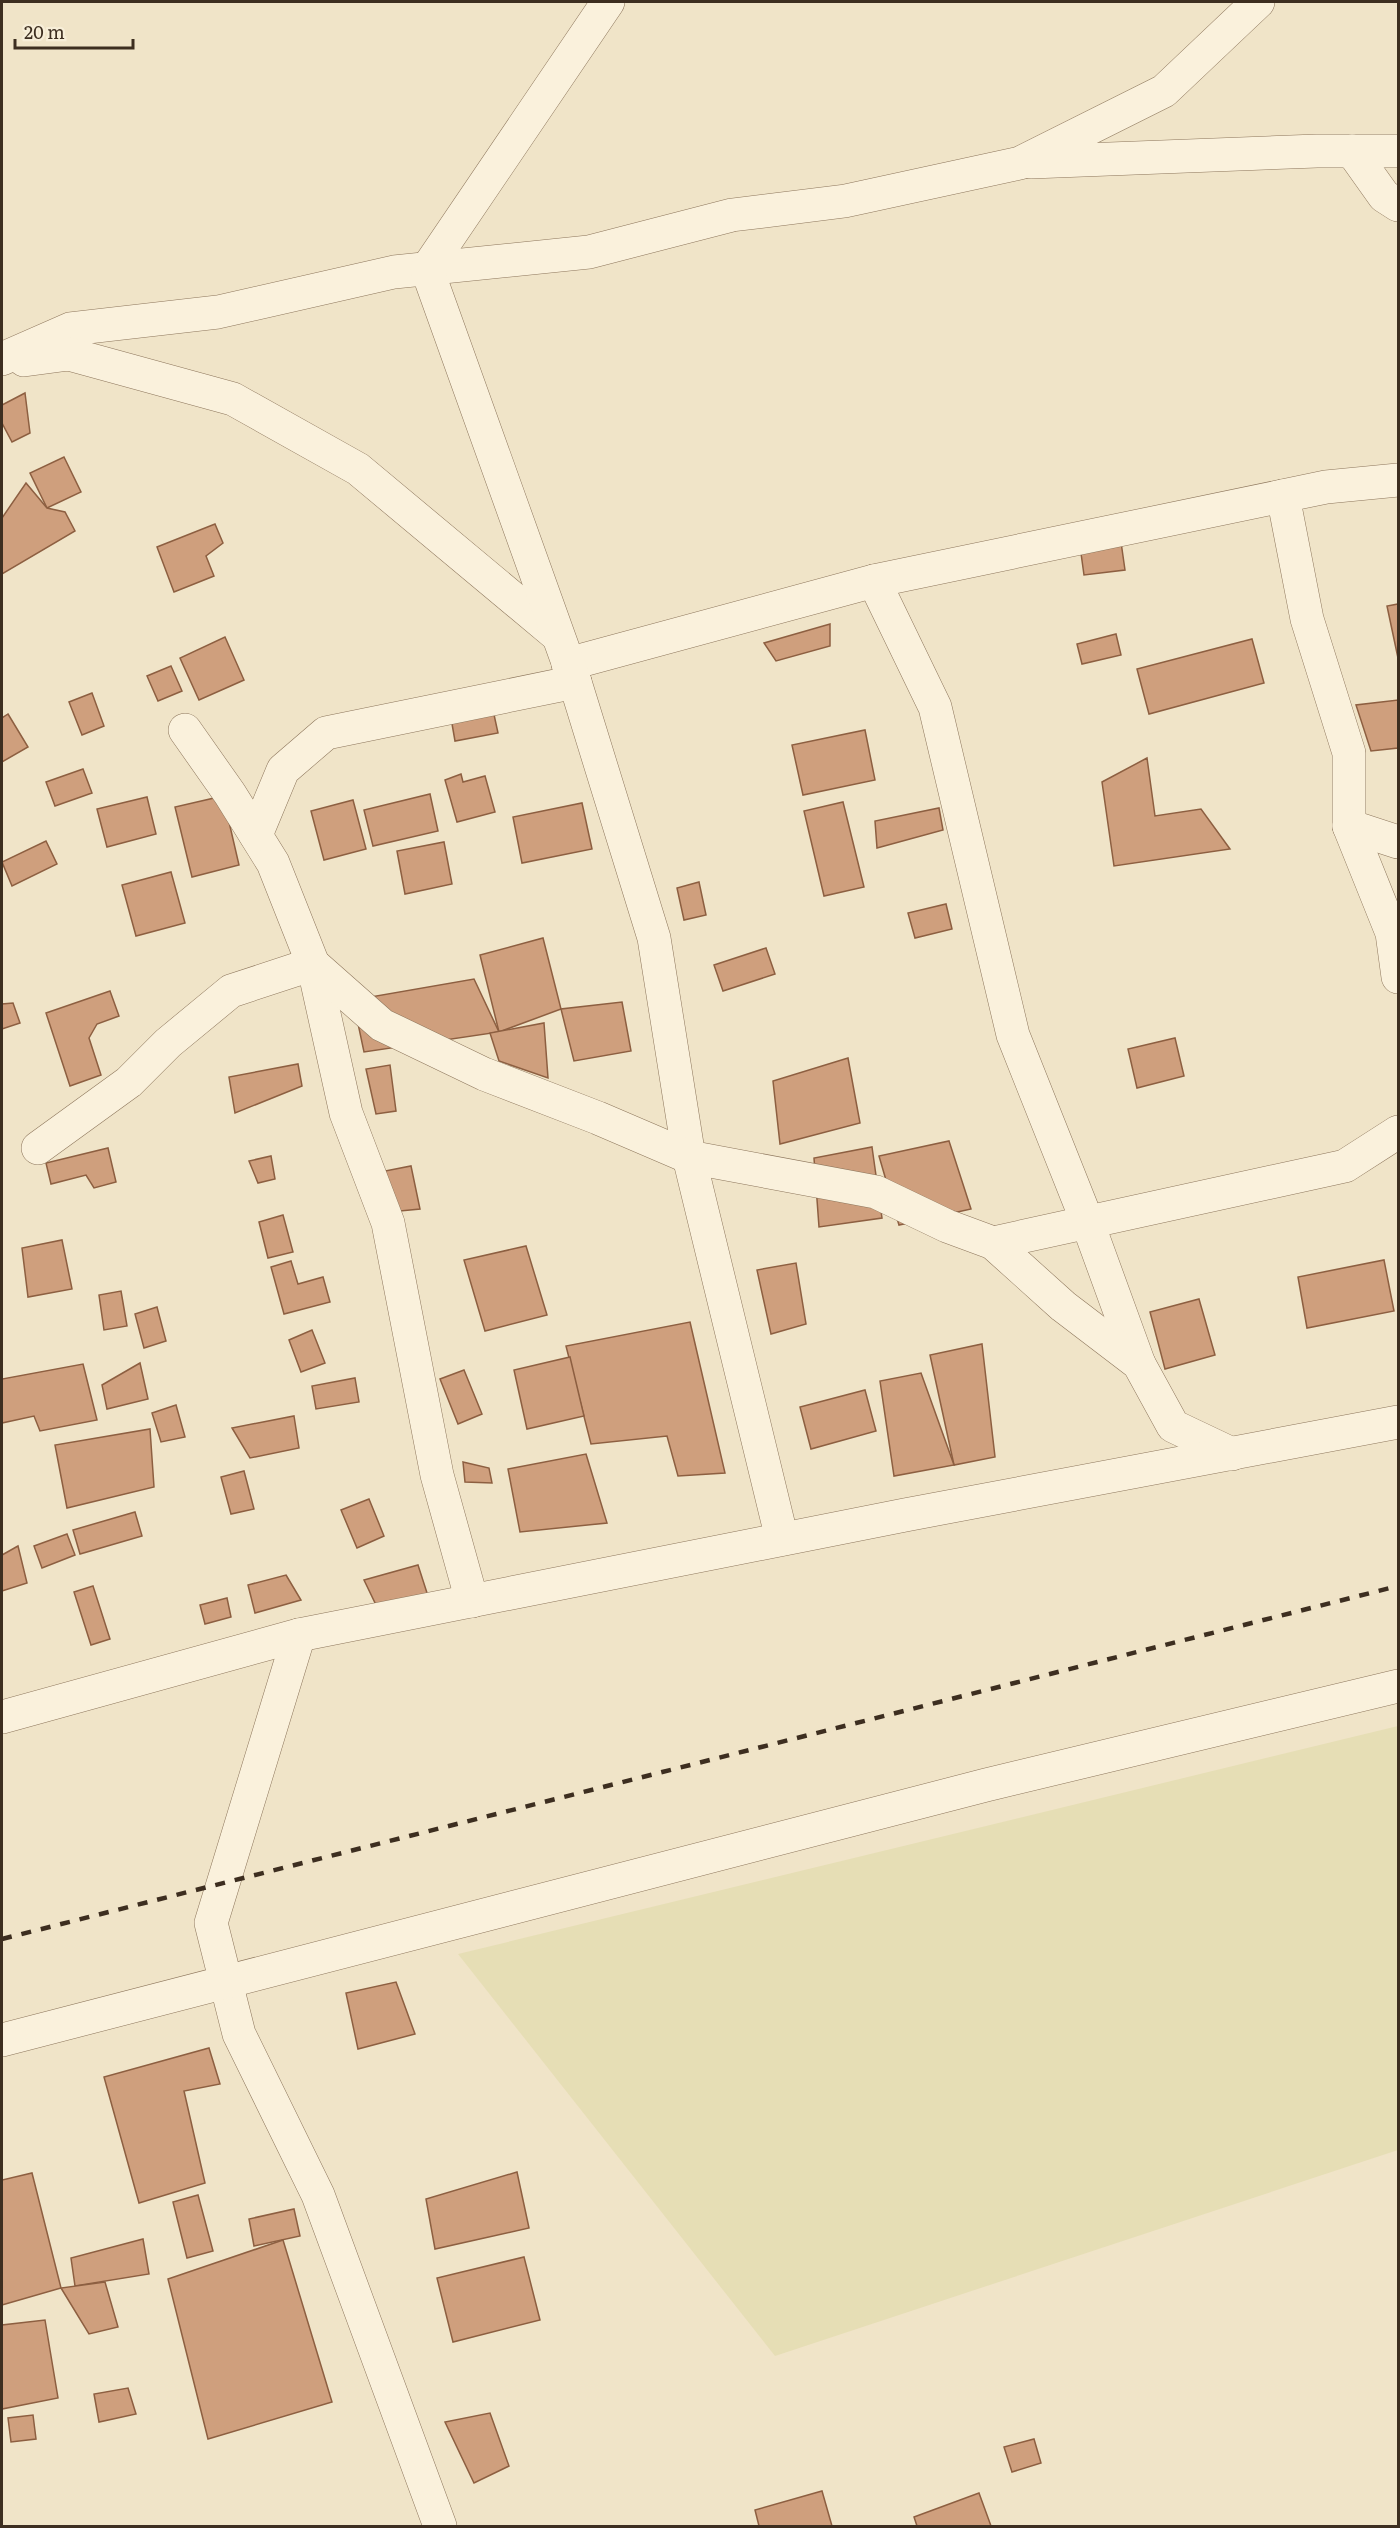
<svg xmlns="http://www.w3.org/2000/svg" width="1400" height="2528" viewBox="0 0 1400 2528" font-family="Literata,serif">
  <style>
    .farmland { fill: #e6deb5 }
    .building { fill: #cf9f7d; stroke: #8d5f41; stroke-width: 1.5 }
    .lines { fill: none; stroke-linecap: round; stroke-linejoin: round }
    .minor-casing { stroke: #8d765c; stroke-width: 34 }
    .minor { stroke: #faf1dc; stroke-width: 33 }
    .rail { stroke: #3d2e20; stroke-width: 4.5; stroke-dasharray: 10 10; stroke-linecap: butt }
  </style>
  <rect width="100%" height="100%" fill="#f0e4c8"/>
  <polygon class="farmland" points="1398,1726 1398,2150 775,2356 458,1954"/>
  <g class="building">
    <polygon points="25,393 30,433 12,442 2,423 2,405"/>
    <polygon points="64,457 81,492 47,508 30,473"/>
    <polygon points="26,483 47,508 65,512 75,531 2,574 2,518"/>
    <polygon points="215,524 223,543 206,556 214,576 174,592 157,547"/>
    <polygon points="1121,542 1125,570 1084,575 1080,546"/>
    <polygon points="1398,604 1398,658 1387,606"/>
    <polygon points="830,624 830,646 776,661 764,643"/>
    <polygon points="1116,634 1121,655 1082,664 1077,644"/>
    <polygon points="225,637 244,680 199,700 180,658"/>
    <polygon points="1252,639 1264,683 1149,714 1137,669"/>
    <polygon points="171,666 182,691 158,701 147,676"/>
    <polygon points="92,693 104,726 82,735 69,702"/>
    <polygon points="1398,700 1398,748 1371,751 1356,705"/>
    <polygon points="493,710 498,733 455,741 451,718"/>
    <polygon points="8,714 28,747 2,762 2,718"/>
    <polygon points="865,730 875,780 803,795 792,745"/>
    <polygon points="1147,758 1155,816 1201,809 1230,849 1114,866 1102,782"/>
    <polygon points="83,769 92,793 55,806 46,782"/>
    <polygon points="461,774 463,782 485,776 495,812 457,822 445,780"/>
    <polygon points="430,794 438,831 373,846 364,810"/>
    <polygon points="223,796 239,865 192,877 175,807"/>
    <polygon points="147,797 156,834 107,847 97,809"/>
    <polygon points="353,800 366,849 324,860 311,811"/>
    <polygon points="843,802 864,887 824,896 804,811"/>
    <polygon points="582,803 592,849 522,863 513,817"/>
    <polygon points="939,808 943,830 877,848 875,821"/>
    <polygon points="46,841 57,864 12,886 2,862"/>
    <polygon points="444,842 452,884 405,894 397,851"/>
    <polygon points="171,872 185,923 136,936 122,885"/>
    <polygon points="699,882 706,915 684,920 677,888"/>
    <polygon points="946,904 952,929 915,938 908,913"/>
    <polygon points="543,938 561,1009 499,1032 480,955"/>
    <polygon points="766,948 775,974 723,991 714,965"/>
    <polygon points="474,979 499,1032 364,1052 353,1000"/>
    <polygon points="110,991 119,1016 97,1024 89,1038 101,1075 70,1086 46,1013"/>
    <polygon points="622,1002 631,1051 574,1061 561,1009"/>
    <polygon points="13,1003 20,1023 2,1029 2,1004"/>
    <polygon points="544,1023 548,1078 499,1061 490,1033"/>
    <polygon points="1175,1038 1184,1076 1137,1088 1128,1049"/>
    <polygon points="848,1058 860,1123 780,1144 773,1081"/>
    <polygon points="298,1064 302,1086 235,1113 229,1077"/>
    <polygon points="390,1065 396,1111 376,1114 366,1069"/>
    <polygon points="949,1141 971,1209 899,1225 879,1156"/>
    <polygon points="872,1147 882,1218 819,1227 814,1158"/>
    <polygon points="108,1148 116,1182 94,1188 86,1175 51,1184 46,1163"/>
    <polygon points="271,1156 275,1179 258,1183 249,1161"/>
    <polygon points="411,1166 420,1209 400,1211 385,1171"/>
    <polygon points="283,1215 293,1252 268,1258 259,1222"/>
    <polygon points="62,1240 72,1289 28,1297 22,1248"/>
    <polygon points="526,1246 547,1315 485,1331 464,1260"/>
    <polygon points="1384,1260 1394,1311 1307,1328 1298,1277"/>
    <polygon points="291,1261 298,1284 323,1277 330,1302 284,1314 271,1267"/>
    <polygon points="796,1263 806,1324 771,1334 757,1270"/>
    <polygon points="121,1291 127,1326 104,1330 99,1295"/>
    <polygon points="1199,1299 1215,1355 1165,1369 1150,1312"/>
    <polygon points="157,1307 166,1341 144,1348 135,1314"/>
    <polygon points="690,1322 725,1473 678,1476 667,1436 591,1444 566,1346"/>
    <polygon points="312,1330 325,1363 301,1372 289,1340"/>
    <polygon points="982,1344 995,1457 954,1465 930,1355"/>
    <polygon points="570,1357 584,1416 527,1429 514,1370"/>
    <polygon points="140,1363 148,1399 107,1409 102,1385"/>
    <polygon points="83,1364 97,1420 40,1431 34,1416 2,1423 2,1379"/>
    <polygon points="464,1370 482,1414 458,1424 440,1379"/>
    <polygon points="921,1373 954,1465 894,1476 880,1381"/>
    <polygon points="355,1378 359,1402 316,1409 312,1386"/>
    <polygon points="865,1390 876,1431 811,1449 800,1407"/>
    <polygon points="176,1405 185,1437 161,1442 152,1413"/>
    <polygon points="294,1416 299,1448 250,1458 232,1428"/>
    <polygon points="150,1429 154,1487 67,1508 55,1445"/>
    <polygon points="586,1454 607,1523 520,1532 508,1469"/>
    <polygon points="463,1462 489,1468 492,1483 465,1482"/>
    <polygon points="244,1471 254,1509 231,1514 221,1477"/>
    <polygon points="369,1499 384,1536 357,1548 341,1510"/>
    <polygon points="135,1512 142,1536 80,1554 73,1530"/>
    <polygon points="67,1534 75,1555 42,1568 34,1546"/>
    <polygon points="18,1546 27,1583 2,1591 2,1555"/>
    <polygon points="418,1565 428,1596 378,1609 364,1580"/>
    <polygon points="286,1575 301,1600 255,1613 248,1585"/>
    <polygon points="93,1586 110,1639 91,1645 74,1592"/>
    <polygon points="227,1598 231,1617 205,1624 200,1605"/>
    <polygon points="396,1982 415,2034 358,2049 346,1993"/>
    <polygon points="209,2048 220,2084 184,2091 205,2183 139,2203 104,2077"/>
    <polygon points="517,2172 529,2228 435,2249 426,2199"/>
    <polygon points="32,2173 61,2288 2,2305 2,2180"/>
    <polygon points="198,2195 213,2251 187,2258 173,2202"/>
    <polygon points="294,2209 300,2236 254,2246 249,2219"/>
    <polygon points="143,2239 149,2274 75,2286 71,2258"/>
    <polygon points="283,2240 332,2402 208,2439 168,2279"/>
    <polygon points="524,2257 540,2320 453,2342 437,2278"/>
    <polygon points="105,2282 118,2327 89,2334 61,2288"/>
    <polygon points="45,2320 58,2398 2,2409 2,2325"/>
    <polygon points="128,2388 136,2414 99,2422 94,2394"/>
    <polygon points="490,2413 509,2466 474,2483 445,2422"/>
    <polygon points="33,2415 36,2439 11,2442 8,2418"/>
    <polygon points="1034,2439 1041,2463 1012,2472 1004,2447"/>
    <polygon points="822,2491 832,2526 759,2526 755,2510"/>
    <polygon points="979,2493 991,2526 917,2526 914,2517"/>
  </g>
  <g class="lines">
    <g class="minor-casing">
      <g id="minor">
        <polyline points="1352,151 1384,196 1398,205"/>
        <polyline points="1031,162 1317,151 1398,151"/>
        <polyline points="2,359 70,329 218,312 394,272 589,252 732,215 845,201 1020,163 1164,91 1258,2"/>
        <polyline points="24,360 69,354 233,399 358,469 557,635"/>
        <polyline points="1283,496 1307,619 1349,753 1349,826 1392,933 1398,977"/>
        <polyline points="874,581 935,707 1013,1035 1087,1221 1139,1364"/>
        <polyline points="568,664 874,581 1326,487 1398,480"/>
        <polyline points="575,682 427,269 608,2"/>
        <polyline points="185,730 230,794 273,863 313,964 346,1113 388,1223 437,1475 472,1601"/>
        <polyline points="1349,826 1398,842"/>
        <polyline points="256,835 283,770 326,733 575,682 654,938 689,1157 782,1539"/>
        <polyline points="38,1148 129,1082 168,1043 231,991 313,964 382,1025 484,1074 598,1118 689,1157 876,1192 947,1226 993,1243 1063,1306 1139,1364 1173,1426 1232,1454"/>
        <polyline points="993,1243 1345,1166 1398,1132"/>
        <polyline points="299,1635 211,1923 239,2034 318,2195 440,2526"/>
        <polyline points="2,1717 299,1635 905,1515 1398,1422"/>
        <polyline points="2,2040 986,1785 1398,1686"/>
      </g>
    </g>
    <use href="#minor" class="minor"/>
    <polyline class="rail" points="2,1939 1398,1586"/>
  </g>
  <rect width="1400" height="2528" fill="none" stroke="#3d2e20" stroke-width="6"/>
  <path d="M15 39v9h118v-9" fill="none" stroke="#3d2e20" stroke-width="3"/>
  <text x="24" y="39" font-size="18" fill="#3d2e20" stroke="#f7eed8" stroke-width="4.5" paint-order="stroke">20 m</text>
</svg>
